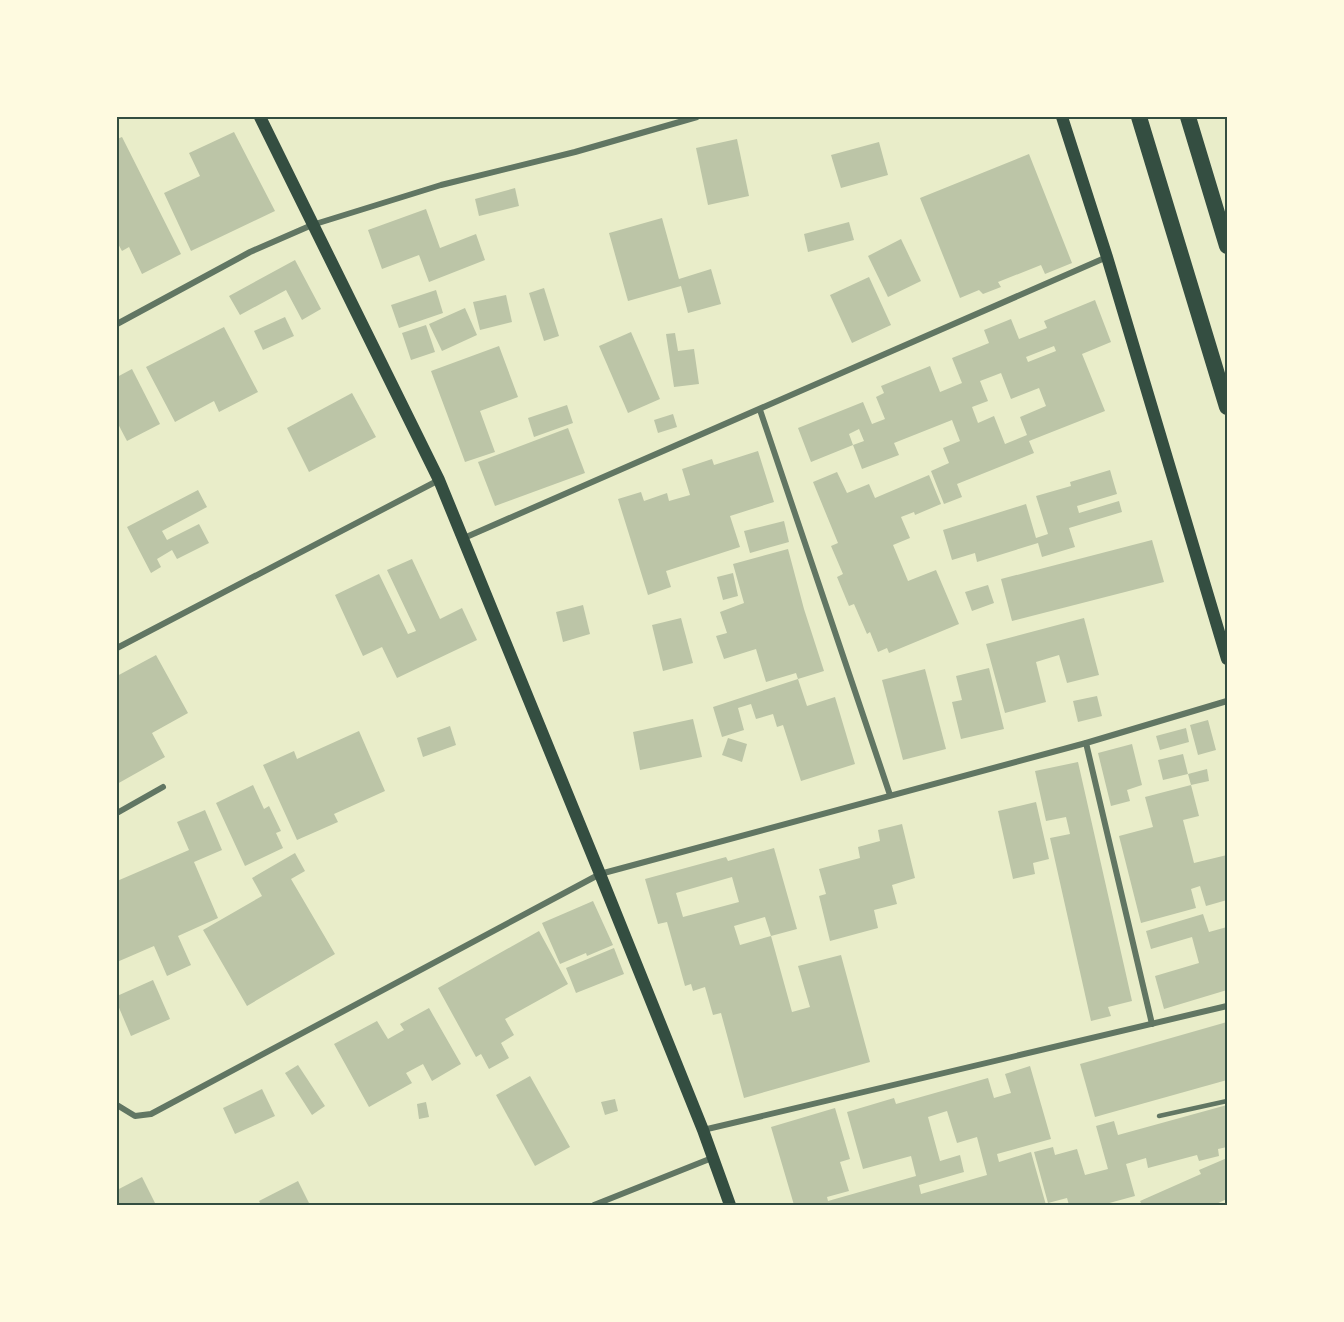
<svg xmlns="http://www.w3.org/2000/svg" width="1344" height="1322" viewBox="0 0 1344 1322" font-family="'Libre Baskerville',serif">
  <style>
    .building { fill: #bcc5a7; fill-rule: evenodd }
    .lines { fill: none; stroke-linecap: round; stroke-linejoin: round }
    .service { stroke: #617663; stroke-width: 4.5 }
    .minor { stroke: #617663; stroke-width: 6 }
    .secondary { stroke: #344e41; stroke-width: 12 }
    .trunk { stroke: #344e41; stroke-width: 16 }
    .neatline { fill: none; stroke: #344e41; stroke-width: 2 }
  </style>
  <rect width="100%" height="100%" fill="#e9edc9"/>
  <g class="building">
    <polygon points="234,132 275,211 191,251 164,193 200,176 189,153"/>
    <polygon points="122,137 181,254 142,274 129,247 122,251 117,242 117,139"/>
    <polygon points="737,139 749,196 708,205 696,148"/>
    <polygon points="879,142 888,175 841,188 831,155"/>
    <polygon points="1029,154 1072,263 1045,274 1041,265 998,282 1001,287 983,294 979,290 960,298 920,198"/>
    <polygon points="515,188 519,206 479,216 475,199"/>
    <polygon points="426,209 440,248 476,234 485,260 429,282 419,255 382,269 368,230"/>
    <polygon points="662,218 679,279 711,269 721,304 688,313 681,286 628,301 609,233"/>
    <polygon points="849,222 854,240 808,252 804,234"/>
    <polygon points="901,239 921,281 888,297 868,256"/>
    <polygon points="295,260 321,309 302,320 286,290 240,315 229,296"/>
    <polygon points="869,277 891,325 852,343 830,295"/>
    <polygon points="544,288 559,336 544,341 529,293"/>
    <polygon points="436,290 443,313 399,328 391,305"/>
    <polygon points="506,295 512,322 480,330 473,302"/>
    <path d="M1095 300 1111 342 1082 354 1105 411 1029 441 1034 453 957 484 962 497 944 504 931 471 949 463 943 448 960 441 952 420 894 443 899 455 862 469 853 445 864 441 859 429 849 434 853 445 811 462 798 428 863 402 872 424 885 419 876 397 884 393 881 386 930 366 940 392 962 383 952 358 989 343 984 330 1011 319 1019 339 1047 328 1044 321ZM1054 346 1056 351 1028 362 1026 357ZM1001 373 1011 399 1039 388 1046 406 1020 417 1027 435 1005 444 994 416 978 423 972 407 988 401 980 381Z"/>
    <polygon points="465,308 477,335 442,351 429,324"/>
    <polygon points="285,317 294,336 263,350 254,331"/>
    <polygon points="426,325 435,352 411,360 402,333"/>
    <polygon points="224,327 258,392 219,412 214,401 175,422 146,367"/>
    <polygon points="631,332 660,399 628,413 599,346"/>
    <polygon points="675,333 678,351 694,349 699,384 674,387 666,334"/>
    <polygon points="499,346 518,397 480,411 495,452 465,462 431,371"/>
    <polygon points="132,369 160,424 127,441 117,422 117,377"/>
    <polygon points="352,393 376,437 309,472 287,428"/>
    <polygon points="567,405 573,423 534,437 528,418"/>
    <polygon points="673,414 677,427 658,433 654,420"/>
    <polygon points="568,428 585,473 495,506 478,462"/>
    <polygon points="758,451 774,502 730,516 740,547 666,571 671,587 648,595 618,499 641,492 644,501 667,493 669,501 690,495 682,469 712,459 714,465"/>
    <polygon points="1110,470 1117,494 1077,506 1079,513 1119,501 1122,512 1069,528 1075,547 1042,557 1038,543 977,562 975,553 952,560 943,530 1026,504 1036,538 1048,534 1036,496 1071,486 1070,482"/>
    <polygon points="837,472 847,493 869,484 875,498 929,475 941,504 915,515 914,512 901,517 910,538 893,545 908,581 936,570 959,624 889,653 887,648 878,652 870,632 867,634 854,604 849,606 837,577 843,574 831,546 838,543 813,482"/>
    <polygon points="198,490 207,507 162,531 167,540 199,524 209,543 177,559 172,550 157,559 161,567 151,573 127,527"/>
    <polygon points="784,521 789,542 750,553 744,531"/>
    <polygon points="1152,540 1164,582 1012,621 1001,579"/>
    <polygon points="788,549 804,609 824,671 798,679 796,673 766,682 756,649 724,659 716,636 727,633 720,612 744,603 733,564"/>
    <polygon points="412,559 440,619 462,608 477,640 397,678 382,647 363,656 335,595 379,574 408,634 416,631 387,570"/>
    <polygon points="733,573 738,596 723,600 717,577"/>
    <polygon points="988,585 994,603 972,611 965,592"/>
    <polygon points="583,605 590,634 563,642 556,612"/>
    <polygon points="681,618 693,663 663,671 652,625"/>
    <polygon points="1084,618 1099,675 1067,683 1059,655 1036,662 1046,702 1005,713 986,644"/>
    <polygon points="156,655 188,713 152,733 165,757 117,784 117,676"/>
    <polygon points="989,668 1004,729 961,739 952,702 962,700 956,676"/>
    <polygon points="925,669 946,749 903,760 882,680"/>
    <polygon points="798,679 807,706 835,697 855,764 801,781 783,725 777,727 773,714 756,719 751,704 738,708 744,730 722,737 713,707"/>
    <polygon points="1097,696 1102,716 1078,722 1073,701"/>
    <polygon points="693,719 702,757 640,770 633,732"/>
    <polygon points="1208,720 1216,750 1198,755 1190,725"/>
    <polygon points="450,726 456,745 423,757 417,738"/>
    <polygon points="1186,728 1189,742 1160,750 1156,736"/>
    <polygon points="359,731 385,791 334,814 338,822 297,840 263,765 294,751 297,759"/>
    <polygon points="728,738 747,744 742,762 722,755"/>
    <polygon points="1132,744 1142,785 1127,790 1130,801 1111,806 1098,753"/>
    <polygon points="1183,754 1188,774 1207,769 1209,781 1191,785 1188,774 1163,780 1158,760"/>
    <polygon points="1078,762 1132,1001 1108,1007 1111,1016 1091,1021 1050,838 1070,834 1066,817 1046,821 1035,771"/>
    <polygon points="253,785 264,809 269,806 281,831 276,833 283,848 245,866 216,803"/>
    <polygon points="1191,785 1199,816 1183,820 1194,863 1227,855 1227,900 1206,906 1200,886 1191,889 1196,908 1141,923 1119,836 1153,827 1145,797"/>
    <polygon points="1036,802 1049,859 1033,863 1035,874 1013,879 998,811"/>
    <polygon points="205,810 222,850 194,862 218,918 178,936 191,965 167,976 154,946 117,962 117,881 189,850 177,822"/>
    <polygon points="902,824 915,878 892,885 897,904 874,910 878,928 830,941 819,896 826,894 819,869 860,858 858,847 880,841 878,830"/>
    <path d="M774 848 797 929 771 936 765 917 734 926 740 945 771 936 792 1012 810 1007 798 966 841 955 870 1062 744 1098 721 1013 713 1015 705 987 693 991 691 984 685 986 667 922 658 924 645 879 726 857 728 861ZM732 877 739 902 683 917 676 893Z"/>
    <polygon points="295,853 305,871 291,879 335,954 247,1006 203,930 262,896 252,878"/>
    <polygon points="593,901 613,945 587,956 586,953 560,964 542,923"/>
    <polygon points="1203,914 1209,932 1227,927 1227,990 1164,1009 1155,976 1199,963 1192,937 1151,949 1146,931"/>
    <polygon points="539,931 568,984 505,1019 514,1035 501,1043 509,1058 489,1069 481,1054 476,1057 438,988"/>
    <polygon points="614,948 624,974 576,993 566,968"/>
    <polygon points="153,980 170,1019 131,1036 117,1003 117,996"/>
    <polygon points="429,1008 461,1064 432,1081 423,1064 406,1073 412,1083 369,1107 334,1044 377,1021 388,1039 404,1030 400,1024"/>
    <polygon points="1227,1022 1227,1080 1095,1117 1080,1064"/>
    <polygon points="298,1065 325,1106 312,1115 285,1073"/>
    <path d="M1030 1066 1051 1139 997 1154 999 1162 1031 1152 1046 1205H794L771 1127 835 1108 850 1159 840 1162 849 1191 827 1197 828 1201 916 1176 911 1156 863 1169 847 1112 894 1098 896 1104 988 1078 994 1098 1011 1093 1005 1074ZM947 1111 957 1143 977 1137 987 1175 921 1194 919 1185 964 1172 960 1155 940 1161 928 1117Z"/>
    <polygon points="530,1076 570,1147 535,1166 496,1095"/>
    <polygon points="262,1089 275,1116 235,1134 223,1108"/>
    <polygon points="615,1099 618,1111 605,1115 601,1102"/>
    <polygon points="426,1102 429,1117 419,1119 417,1104"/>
    <polygon points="1227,1105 1227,1147 1218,1149 1219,1156 1199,1161 1197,1155 1148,1168 1146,1158 1126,1164 1135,1196 1102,1205 1069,1205 1067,1198 1048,1203 1034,1152 1053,1147 1055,1155 1077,1149 1085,1175 1108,1169 1096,1126 1114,1121 1118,1135"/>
    <polygon points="1227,1158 1227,1199 1214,1205 1142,1205 1140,1201 1201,1174 1199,1170"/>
    <polygon points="142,1177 156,1205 117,1205 117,1190"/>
    <polygon points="298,1181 310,1205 261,1205 259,1201"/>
  </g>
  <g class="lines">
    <polyline class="service" points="1159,1116 1227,1101"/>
    <g class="minor">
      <polyline points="117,324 250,252 312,225 441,185 575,152 697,117"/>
      <polyline points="760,410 890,795"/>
      <polyline points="464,538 1107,257"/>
      <polyline points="117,648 439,480"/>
      <polyline points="1086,743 1152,1024"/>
      <polyline points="117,813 163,787"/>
      <polyline points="117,1105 135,1116 151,1114 600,874 1086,743 1227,701"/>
      <polyline points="703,1130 1227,1006"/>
      <polyline points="594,1205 712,1158"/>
    </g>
    <g class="secondary">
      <polyline points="260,117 439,480 600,874 703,1130 730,1205"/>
      <polyline points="1062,117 1107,257 1227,659"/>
    </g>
    <g class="trunk">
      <polyline points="1139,117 1227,407"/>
      <polyline points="1188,117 1227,246"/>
    </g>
  </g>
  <rect width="1344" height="1322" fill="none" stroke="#fefae0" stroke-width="237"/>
  <rect x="118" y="118" width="1108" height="1086" class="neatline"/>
</svg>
